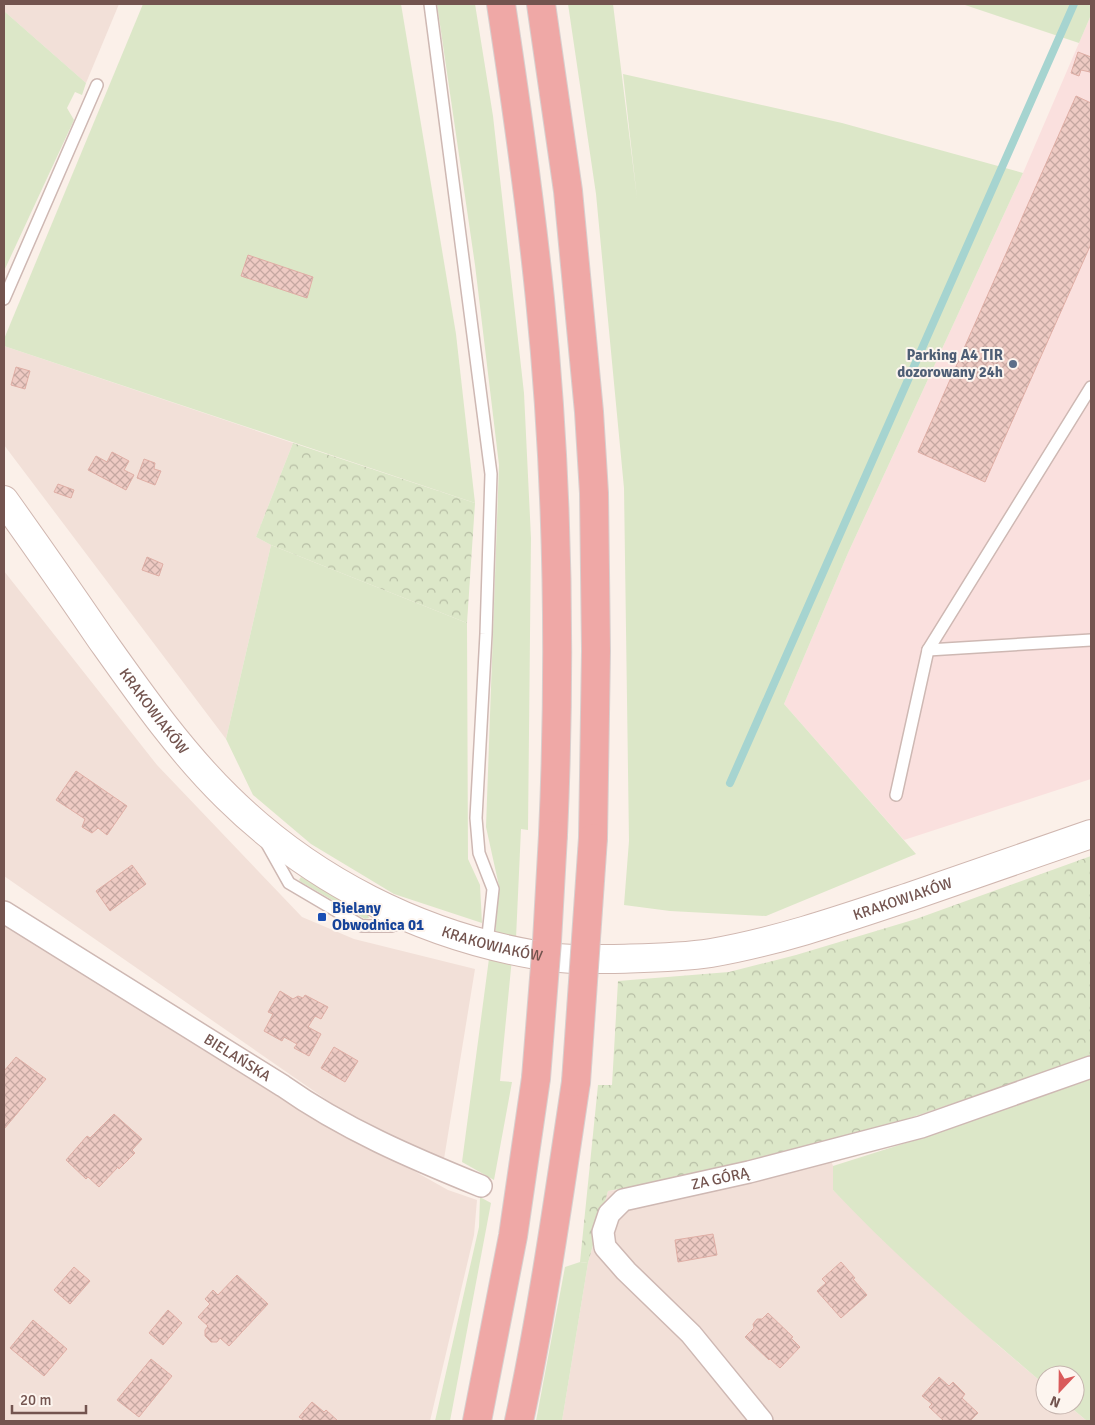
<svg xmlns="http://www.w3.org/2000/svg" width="1095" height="1425" viewBox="0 0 1095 1425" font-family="Signika,sans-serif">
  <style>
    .residential { fill: #f2e0d8 }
    .commercial { fill: #fae0de }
    .green { fill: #dce7c8 }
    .forest { fill: url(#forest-crowns) }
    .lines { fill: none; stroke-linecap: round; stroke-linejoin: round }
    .stream { stroke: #a6d4d0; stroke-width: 8 }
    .building { fill: url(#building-cross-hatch); stroke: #dfaea5 }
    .lane-casing { stroke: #ceb8b3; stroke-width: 14 }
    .street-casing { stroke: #ceb8b3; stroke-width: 24 }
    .secondary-casing { stroke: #d0b7b0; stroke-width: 30 }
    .highway-casing { stroke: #d8cfce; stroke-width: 30 }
    .lane { stroke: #fff; stroke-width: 11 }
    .street { stroke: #fff; stroke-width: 21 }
    .secondary { stroke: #fff; stroke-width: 28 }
    .highway { stroke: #efa8a6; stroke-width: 28 }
    .highway-bridge-casing { stroke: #d8cfce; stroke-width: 30; stroke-linecap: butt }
    .highway-bridge { stroke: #efa8a6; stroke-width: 28 }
    .service-dot { fill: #5c6f8a; stroke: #fdf5ef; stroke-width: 2 }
    .transit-dot { fill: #1a4fb4; stroke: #fdf5ef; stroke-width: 2 }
    .labels { text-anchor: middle; stroke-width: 4; stroke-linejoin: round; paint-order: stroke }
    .service-label { font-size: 15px; font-weight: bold; fill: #4e5e75; stroke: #fdf5ef; text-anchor: end }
    .street-label { font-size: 15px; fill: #73544f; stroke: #fdf5ef }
    .transit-label { font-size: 15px; font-weight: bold; fill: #164399; stroke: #fdf5ef; text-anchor: start }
  </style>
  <defs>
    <pattern id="forest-crowns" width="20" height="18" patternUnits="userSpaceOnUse" patternTransform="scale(1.25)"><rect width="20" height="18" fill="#dce7c8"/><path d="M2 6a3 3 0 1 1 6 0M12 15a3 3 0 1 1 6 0" fill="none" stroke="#b7bea5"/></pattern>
    <pattern id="building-cross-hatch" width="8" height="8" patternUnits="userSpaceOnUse" patternTransform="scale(1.25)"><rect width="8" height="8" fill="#eecac3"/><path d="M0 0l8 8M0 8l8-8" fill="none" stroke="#c5a7a1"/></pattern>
  </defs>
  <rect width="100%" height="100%" fill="#fbf0e9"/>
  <g class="residential">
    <polygon points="4,4 119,4 86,83 4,11"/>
    <polygon points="4,346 293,443 256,537 271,545 226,739 4,445"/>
    <polygon points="4,571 157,765 302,917 354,939 475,969 444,1159 363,1125 4,876"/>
    <polygon points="4,925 248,1078 448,1190 477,1200 474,1235 430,1421 4,1421"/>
    <polygon points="824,1141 833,1166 833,1190 999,1346 1045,1385 1045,1405 1068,1405 1087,1421 562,1421 588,1263 608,1191 630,1188"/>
  </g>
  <polygon class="commercial" points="1091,15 1091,779 904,840 784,704 848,553 1023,173"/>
  <g class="green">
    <polygon points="143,4 401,4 456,334 475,503 4,346 4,339"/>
    <polygon points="437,4 475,4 493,116 524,393 531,538 528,830 521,829 516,938 495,936 499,886 486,827 499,465 475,265"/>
    <polygon points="568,4 613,4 637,198 623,74 842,123 1023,173 848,553 784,704 916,854 766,916 670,911 624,905 629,841 624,488 596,194"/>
    <polygon points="962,4 1091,4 1091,15 1079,43"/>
    <polygon points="4,11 86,83 82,95 75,92 67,108 74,120 4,271"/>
    <polygon points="271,545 467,623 468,859 480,885 482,923 394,894 311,844 253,795 226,739"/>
    <polygon points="301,877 368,915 369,918 365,919 301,882 299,880"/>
    <polygon points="490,951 512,958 500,1081 512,1082 494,1180 462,1162"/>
    <path d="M1091 1079V1421H1087L1068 1405H1075V1375H1045V1385C973 1324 898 1259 833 1190V1166L934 1134Z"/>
    <polygon points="480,1197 491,1203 450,1421 435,1421 479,1227"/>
    <polygon points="580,1262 588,1263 562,1421 536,1421 565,1267"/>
  </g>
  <g class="forest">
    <polygon points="293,443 475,503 467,623 271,545 256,537"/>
    <polygon points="1091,856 1091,1057 907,1119 699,1175 608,1191 588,1263 580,1262 598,1085 612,1085 618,981 729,972 796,955 916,919"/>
  </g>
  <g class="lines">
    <polyline class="stream" points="730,783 1074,4"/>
  </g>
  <g class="building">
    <polygon points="1078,52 1091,57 1091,74 1090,72 1081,70 1079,76 1071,73"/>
    <polygon points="1076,96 1091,103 1091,244 985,482 918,452"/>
    <polygon points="248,255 313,277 307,298 241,276"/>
    <polygon points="16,367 30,371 25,389 11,385"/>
    <polygon points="112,452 129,461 124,470 134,475 126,490 88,470 96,456 107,462"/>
    <polygon points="144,459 155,463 154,469 161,471 155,485 137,478"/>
    <polygon points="58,484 74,490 71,498 54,492"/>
    <polygon points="147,557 163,564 159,576 142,570"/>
    <polygon points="76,771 127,806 107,835 98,828 92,833 82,827 85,819 56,800"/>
    <polygon points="132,865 146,884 110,911 96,891"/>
    <polygon points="280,991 293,999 298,996 303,998 305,995 328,1007 321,1019 315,1016 308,1027 321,1034 309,1056 294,1048 297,1044 284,1037 282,1041 264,1031 273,1014 268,1012"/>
    <polygon points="334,1047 358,1061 345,1082 321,1068"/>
    <polygon points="16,1057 46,1079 4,1129 4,1071"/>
    <polygon points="114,1114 142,1139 132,1150 135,1153 119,1169 118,1167 99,1187 88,1177 86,1179 66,1160 87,1136 90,1138"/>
    <polygon points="713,1234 717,1255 678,1262 675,1240"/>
    <polygon points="841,1262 855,1278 853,1279 867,1295 841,1318 817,1291 826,1283 822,1279"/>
    <polygon points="74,1267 90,1281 70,1304 54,1290"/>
    <polygon points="237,1275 268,1304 229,1346 220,1338 217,1342 211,1342 205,1336 205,1330 208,1326 198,1317 210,1304 205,1299 213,1290 218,1295"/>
    <polygon points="168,1310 182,1323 163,1345 149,1333"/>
    <polygon points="768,1313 793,1337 791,1338 800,1347 780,1368 770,1359 769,1360 745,1337 754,1328 753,1324 757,1319 762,1319"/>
    <polygon points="33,1320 67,1349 44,1376 10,1348"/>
    <polygon points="151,1359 172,1376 139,1417 117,1400"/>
    <polygon points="939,1377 949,1386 953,1382 965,1394 962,1398 978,1413 970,1421 944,1421 929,1407 932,1404 922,1396"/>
    <polygon points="312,1402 324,1412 326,1410 338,1421 305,1421 299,1417"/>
  </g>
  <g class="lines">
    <g class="lane-casing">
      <g id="lane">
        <polyline points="430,4 491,474 486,634 476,818 479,853 493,889 487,944"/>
        <polyline points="4,299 97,85"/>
        <polyline points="928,650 1091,640"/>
        <polyline points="896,795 928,650 1091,387"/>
        <polyline points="266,842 289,883 362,926 391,926 406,921"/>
      </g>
    </g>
    <g class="street-casing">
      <g id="street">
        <path id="s1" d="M4 912 283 1086C344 1129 412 1158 481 1186"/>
        <path id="s2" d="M762 1421 691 1334 626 1271 605 1247 603 1232 609 1214 623 1200 749 1172 921 1127 1091 1067"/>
      </g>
    </g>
    <g class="secondary-casing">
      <g id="secondary">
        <path id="s3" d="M4 500C37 546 69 592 101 639 140 694 179 750 227 797 311 880 420 935 536 955 562 960 588 959 614 959 647 958 679 958 711 953 780 941 846 918 912 896 972 875 1032 855 1091 834"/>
      </g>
    </g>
    <g class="highway-casing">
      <g id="highway">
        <path d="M501 4C516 102 530 200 540 299 558 477 561 657 553 835"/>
        <polyline points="541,4 568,191 589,412 594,493 596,651 593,838"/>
        <polyline points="477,1421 513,1236 536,1078"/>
        <path d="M519 1421C543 1309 559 1195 576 1082"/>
      </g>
    </g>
    <use href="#lane" class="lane"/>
    <use href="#street" class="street"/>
    <use href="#secondary" class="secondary"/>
    <use href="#highway" class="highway"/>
    <g class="highway-bridge-casing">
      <g id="highway-bridge">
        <polyline points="536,1078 547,941 553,835"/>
        <polyline points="576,1082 593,838"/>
      </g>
    </g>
    <use href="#highway-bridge" class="highway-bridge"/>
  </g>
  <circle class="service-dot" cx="1013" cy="364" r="5"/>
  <rect class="transit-dot" x="317" y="912" width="10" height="10" rx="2.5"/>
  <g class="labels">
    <g class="service-label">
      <text x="1003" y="360">Parking A4 TIR<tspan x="1003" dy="17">dozorowany 24h</tspan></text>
    </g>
    <g class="street-label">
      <text dy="5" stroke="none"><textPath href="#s3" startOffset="259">KRAKOWIAKÓW</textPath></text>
      <text dy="5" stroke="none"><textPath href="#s3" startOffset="1099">KRAKOWIAKÓW</textPath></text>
      <text dy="5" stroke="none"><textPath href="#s3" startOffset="679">KRAKOWIAKÓW</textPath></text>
      <text dy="5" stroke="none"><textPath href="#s1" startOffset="275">BIELAŃSKA</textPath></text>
      <text dy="5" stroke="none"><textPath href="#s2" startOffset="388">ZA GÓRĄ</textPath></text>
    </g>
    <g class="transit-label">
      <text x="332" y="913">Bielany<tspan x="332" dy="17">Obwodnica 01</tspan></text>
    </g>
  </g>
  <rect width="1095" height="1425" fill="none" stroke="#73544f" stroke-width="10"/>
  <g transform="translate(1060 1390) rotate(202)"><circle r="24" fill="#fdf5ef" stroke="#c6b5af"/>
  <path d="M0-4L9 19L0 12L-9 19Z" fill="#d95a5a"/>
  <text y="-8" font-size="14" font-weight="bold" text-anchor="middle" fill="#73544f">N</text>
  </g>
  <path d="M12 1405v8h74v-8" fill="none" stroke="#73544f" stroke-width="2.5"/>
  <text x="20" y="1405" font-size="15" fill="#73544f" stroke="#fdf5ef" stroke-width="4" paint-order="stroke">20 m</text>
</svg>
